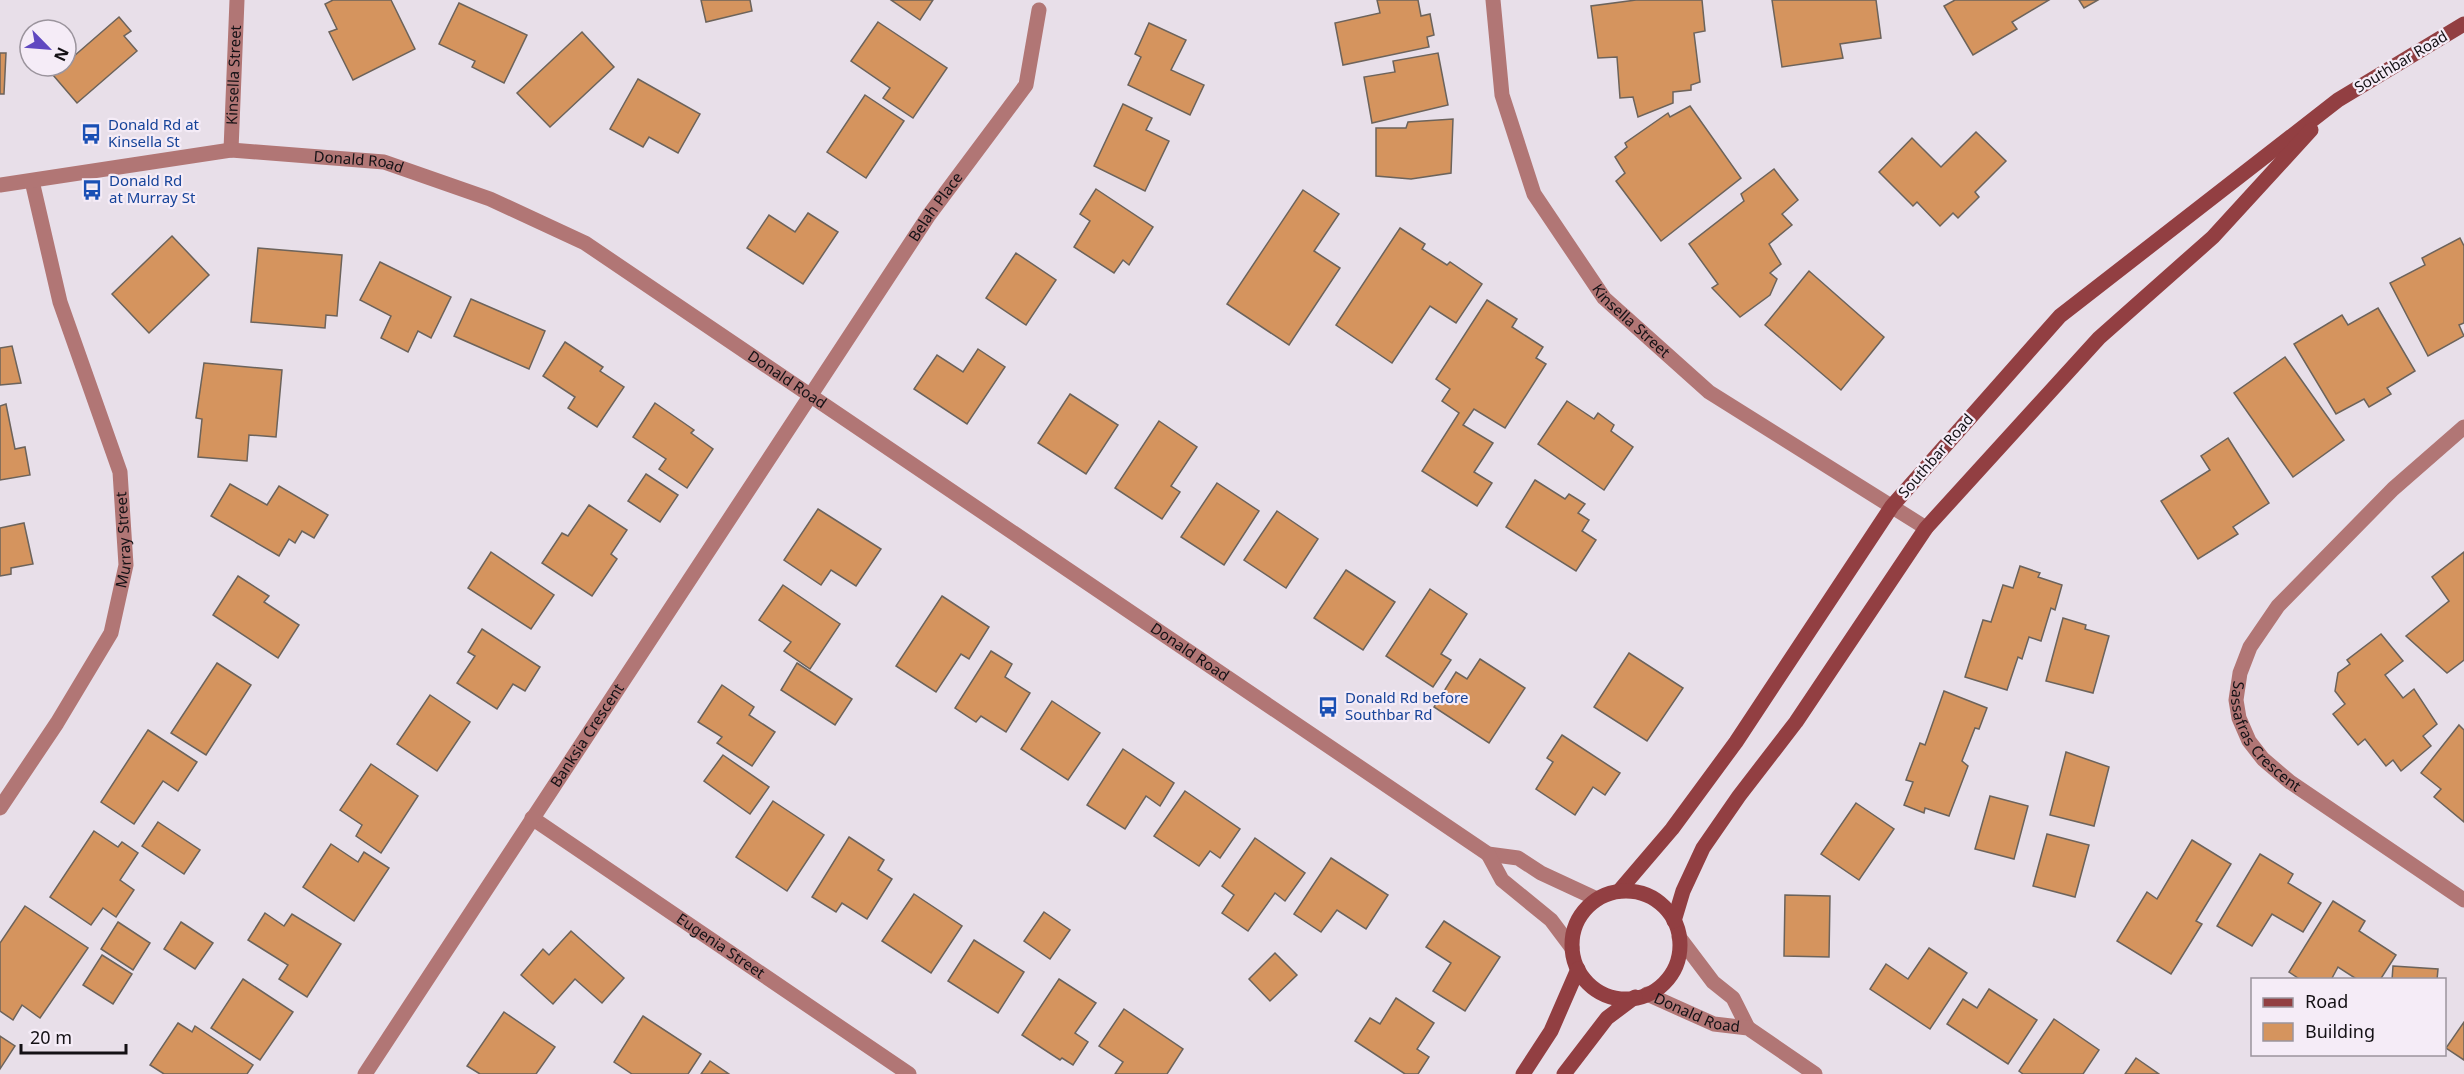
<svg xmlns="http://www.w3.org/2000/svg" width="2464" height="1074" viewBox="0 0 2464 1074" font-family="'Noto Sans',sans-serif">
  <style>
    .building { fill: #d5945e; stroke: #6c635b; stroke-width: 1.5 }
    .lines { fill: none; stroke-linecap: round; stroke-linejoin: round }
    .minor { stroke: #b17675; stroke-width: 15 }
    .tertiary { stroke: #b17675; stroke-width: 15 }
    .secondary { stroke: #923f42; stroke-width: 15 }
    .labels { text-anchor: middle; stroke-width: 4.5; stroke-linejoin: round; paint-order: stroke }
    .street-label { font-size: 15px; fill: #141115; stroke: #f5ecf7 }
    .transit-label { font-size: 15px; fill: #164399; stroke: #f5ecf7; text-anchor: start }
  </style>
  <rect width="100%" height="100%" fill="#e8dfe9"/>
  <g class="building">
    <polygon points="333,0 391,0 415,49 353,80 329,32 337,29 325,4"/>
    <polygon points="701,0 750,0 752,11 706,22"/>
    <polygon points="891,0 933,0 920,20"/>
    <polygon points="1377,0 1418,0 1421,16 1430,14 1434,35 1427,37 1429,47 1343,65 1335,23 1380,13"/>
    <polygon points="1636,0 1702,0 1705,31 1694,33 1700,82 1691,85 1691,90 1673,92 1673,103 1638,117 1633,97 1620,98 1617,57 1598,58 1591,6"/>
    <polygon points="1772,0 1876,0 1881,38 1840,44 1843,58 1782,67"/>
    <polygon points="1955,0 2049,0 2012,22 2017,29 1973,55 1944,6"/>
    <polygon points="2079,0 2098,0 2084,8"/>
    <polygon points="459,3 527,35 504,83 472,67 475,61 439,44"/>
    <polygon points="119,17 131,31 124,36 137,51 77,103 53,75 62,66 66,66 66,63"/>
    <polygon points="878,22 947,68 913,118 883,98 890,88 851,61"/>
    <polygon points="1149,23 1186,40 1171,70 1204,85 1190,115 1128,85 1141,57 1135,54"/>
    <polygon points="582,32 614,67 550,127 517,93"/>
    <polygon points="0,53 6,53 4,94 0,94"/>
    <polygon points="1438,53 1448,105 1372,123 1364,77 1395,72 1393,61"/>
    <polygon points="638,79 700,114 678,153 649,137 643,147 610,129"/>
    <polygon points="865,95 904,121 866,178 827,152"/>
    <polygon points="1123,104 1152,118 1146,130 1169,141 1145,191 1094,166"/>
    <polygon points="1690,106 1741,178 1661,241 1616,181 1625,173 1615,157 1627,147 1625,143 1668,113 1670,117"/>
    <polygon points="1453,119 1451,173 1411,179 1376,176 1376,128 1406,128 1408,122"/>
    <polygon points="1976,132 2006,161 1975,192 1979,197 1958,218 1953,213 1940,226 1917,202 1913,206 1879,172 1912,138 1941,167"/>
    <polygon points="1774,169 1798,200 1782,214 1792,225 1769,244 1781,264 1770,273 1777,279 1770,295 1740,317 1712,288 1718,284 1689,244 1744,201 1741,194"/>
    <polygon points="1096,189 1153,227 1129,265 1123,260 1114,273 1074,247 1090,221 1080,214"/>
    <polygon points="1303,190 1339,214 1314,251 1340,268 1289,345 1227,304"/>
    <polygon points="808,213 838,232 803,284 747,248 769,215 795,232"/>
    <polygon points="1400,228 1425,244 1422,249 1447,265 1450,262 1482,284 1456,323 1430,306 1392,363 1336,325"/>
    <polygon points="172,236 209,275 149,333 112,294"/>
    <polygon points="2460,238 2464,246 2464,323 2459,325 2464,336 2428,356 2390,283 2425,265 2422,258"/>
    <polygon points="258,248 342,255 337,316 326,315 325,328 251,322"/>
    <polygon points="1016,253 1056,280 1026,325 986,298"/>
    <polygon points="380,262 451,297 431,338 418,331 408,352 381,338 391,316 360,300"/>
    <polygon points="1809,271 1884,337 1841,390 1765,325"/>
    <polygon points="471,299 545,331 529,369 454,336"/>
    <polygon points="1487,300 1517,319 1512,327 1543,347 1536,358 1546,364 1505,428 1474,409 1463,425 1493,443 1474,472 1492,483 1477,506 1422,471 1459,413 1442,401 1450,389 1436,379"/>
    <polygon points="2378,308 2415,371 2387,388 2391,394 2369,407 2364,399 2336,414 2294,344 2342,315 2348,325"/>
    <polygon points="565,342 603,367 600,371 624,387 597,427 568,408 575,397 543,376"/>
    <polygon points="12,346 21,383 0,385 0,348"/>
    <polygon points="978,349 1005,367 967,424 914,389 937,355 963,372"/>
    <polygon points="2285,357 2344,440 2293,477 2234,393"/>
    <polygon points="204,363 282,370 276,437 249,435 247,461 198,457 202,419 196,418"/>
    <polygon points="1070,394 1118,425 1086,474 1038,443"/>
    <polygon points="1567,401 1594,419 1598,413 1614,425 1611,431 1633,447 1604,490 1538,444"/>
    <polygon points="655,403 694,430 691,433 713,449 687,488 659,469 666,459 633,437"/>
    <polygon points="6,404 15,449 25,447 30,475 0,480 0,406"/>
    <polygon points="1159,421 1197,447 1171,486 1180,492 1162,519 1115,488"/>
    <polygon points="2228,438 2269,503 2233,527 2238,534 2198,559 2161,501 2210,470 2201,456"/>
    <polygon points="646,474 678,495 660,522 628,501"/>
    <polygon points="1535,480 1565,499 1569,494 1585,504 1578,513 1589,520 1582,531 1596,540 1576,571 1506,527"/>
    <polygon points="1217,483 1259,511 1224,565 1181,537"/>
    <polygon points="230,484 267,505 279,486 328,515 314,538 302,531 295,543 289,539 279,556 211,516"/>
    <polygon points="589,505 627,530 611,554 617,559 592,596 542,563 562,533 568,536"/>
    <polygon points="818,509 881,549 856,586 831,570 821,585 784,560"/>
    <polygon points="1277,511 1318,539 1286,588 1244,560"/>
    <polygon points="24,523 33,564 11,568 11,574 0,576 0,528"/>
    <polygon points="491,552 554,595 531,629 468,588"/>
    <polygon points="2464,552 2464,660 2447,673 2406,636 2449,601 2432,577"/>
    <polygon points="2020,566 2040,573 2038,577 2062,585 2055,610 2051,608 2041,641 2029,637 2022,659 2018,657 2007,690 1965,677 1983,620 1991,622 2003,585 2013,588"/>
    <polygon points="1346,570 1395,602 1363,650 1314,618"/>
    <polygon points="238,576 269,596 264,602 299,625 278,658 213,615"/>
    <polygon points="783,585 840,624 810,669 784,651 791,642 759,620"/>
    <polygon points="1430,589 1467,614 1441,654 1451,660 1433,687 1386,656"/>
    <polygon points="942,596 989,627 969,659 961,654 936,692 896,666"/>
    <polygon points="2063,618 2086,625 2085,629 2109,636 2093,693 2046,681"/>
    <polygon points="482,629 540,667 525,691 513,684 497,709 457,683 475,656 468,652"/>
    <polygon points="2381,634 2403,661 2385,675 2403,698 2414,689 2437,724 2423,736 2431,746 2401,771 2393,760 2386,766 2365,739 2358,745 2333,714 2345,704 2335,691 2338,673 2350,664 2347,660"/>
    <polygon points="991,651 1012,664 1005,677 1030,693 1006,732 981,716 976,722 955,708"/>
    <polygon points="1629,653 1683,688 1647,741 1594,707"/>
    <polygon points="1480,659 1525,688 1489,743 1434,707 1456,672 1467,679"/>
    <polygon points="217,663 251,685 206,755 171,733"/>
    <polygon points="797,663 852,699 835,725 781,690"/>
    <polygon points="722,685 754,707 749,715 775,732 752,766 717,743 722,737 698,722"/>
    <polygon points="1944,691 1987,708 1979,729 1975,728 1962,761 1968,766 1949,816 1925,808 1924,813 1904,805 1913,782 1906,780 1920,743 1925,745"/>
    <polygon points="430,695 470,722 437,771 397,744"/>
    <polygon points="1052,701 1100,733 1068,780 1021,749"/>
    <polygon points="2459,725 2464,730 2464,822 2434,797 2441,789 2421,773"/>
    <polygon points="148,730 197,762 178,791 163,781 134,824 101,802"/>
    <polygon points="1562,735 1620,773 1605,795 1593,787 1575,815 1536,789 1553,762 1547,758"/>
    <polygon points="1123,749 1174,783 1160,806 1146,796 1125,829 1087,805"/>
    <polygon points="2066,752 2109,767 2094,826 2050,815"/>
    <polygon points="723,755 769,787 750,814 704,781"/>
    <polygon points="371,764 418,796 381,853 356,836 362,825 340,810"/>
    <polygon points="1185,791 1240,829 1220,858 1210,851 1199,866 1154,836"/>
    <polygon points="1990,796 2028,806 2014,859 1975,849"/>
    <polygon points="773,801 824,835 787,891 736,857"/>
    <polygon points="1856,803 1894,829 1859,880 1821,854"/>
    <polygon points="158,822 200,850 184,874 142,846"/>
    <polygon points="94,831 118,847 122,842 138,853 120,880 134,890 116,917 103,908 91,925 50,897"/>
    <polygon points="2047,834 2089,845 2075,897 2033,886"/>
    <polygon points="849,837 884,860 878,870 892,879 867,919 842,903 836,912 812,897"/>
    <polygon points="1255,838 1305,873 1285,901 1275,893 1248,931 1222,913 1234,895 1222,886"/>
    <polygon points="2192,840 2231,864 2196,921 2202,924 2171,974 2117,941 2147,892 2157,899"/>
    <polygon points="331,844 358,862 364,852 389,868 354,921 303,887"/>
    <polygon points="2260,854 2293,874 2288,883 2321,903 2303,932 2272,914 2252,946 2217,926"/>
    <polygon points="1331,858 1388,895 1366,929 1337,910 1321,932 1294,914"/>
    <polygon points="914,894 962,926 931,973 882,941"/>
    <polygon points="1785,895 1830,896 1829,957 1784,956"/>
    <polygon points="2333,901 2365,921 2359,931 2396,955 2380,980 2358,980 2338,967 2331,980 2301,980 2289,972"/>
    <polygon points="25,906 88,948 40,1018 22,1005 13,1020 0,1011 0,943"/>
    <polygon points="1044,912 1070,930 1050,959 1024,941"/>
    <polygon points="265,913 284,926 292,914 341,944 307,997 279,979 288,965 248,940"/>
    <polygon points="1444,921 1500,957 1465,1011 1433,991 1451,963 1426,947"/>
    <polygon points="118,922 150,943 133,970 101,949"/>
    <polygon points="181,922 213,943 195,969 164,949"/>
    <polygon points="571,931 624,978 602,1003 575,979 553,1004 521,975 543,949 549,955"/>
    <polygon points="974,940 1024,972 998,1013 948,981"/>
    <polygon points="1929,948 1967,973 1930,1029 1870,989 1886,964 1908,979"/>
    <polygon points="1275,953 1297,975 1270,1001 1249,979"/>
    <polygon points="102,955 132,974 113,1004 83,985"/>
    <polygon points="2393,966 2438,969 2437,980 2392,980"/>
    <polygon points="243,979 293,1012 260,1060 211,1028"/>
    <polygon points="1059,979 1096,1003 1075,1033 1088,1042 1073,1065 1062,1058 1060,1060 1022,1035"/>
    <polygon points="1989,989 2037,1020 2008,1064 1947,1024 1963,999 1977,1008"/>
    <polygon points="1396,998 1434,1023 1417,1049 1429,1057 1418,1074 1405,1074 1355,1041 1370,1018 1380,1024"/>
    <polygon points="1124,1009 1183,1049 1167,1074 1115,1074 1123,1062 1099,1046"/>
    <polygon points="504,1012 555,1047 536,1074 480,1074 467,1066"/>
    <polygon points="643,1016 701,1054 688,1074 632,1074 614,1062"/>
    <polygon points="2054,1019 2099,1050 2083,1074 2023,1074 2019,1071"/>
    <polygon points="2464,1022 2464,1060 2446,1048"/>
    <polygon points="178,1023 192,1032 195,1026 253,1065 247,1074 164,1074 150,1065"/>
    <polygon points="0,1036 15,1046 0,1069"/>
    <polygon points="2136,1058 2159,1074 2125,1074"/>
    <polygon points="710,1061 729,1074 701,1074"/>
  </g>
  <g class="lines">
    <g class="minor">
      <path id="s1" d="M1493 0 1502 95 1534 194 1604 298 1709 392 1926 528"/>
      <path id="s2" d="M231 150 237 0"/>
      <path id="s3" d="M2464 427 2393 489 2278 606 2250 647 2240 673 2236 700 2239 718 2249 741 2263 759 2290 782 2464 900"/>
      <path id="s4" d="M0 808 57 723 111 633 126 565 120 472 60 302 32 181"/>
      <path id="s5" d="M532 818 909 1074"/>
      <path id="s6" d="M365 1074 929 215 1026 85 1039 10"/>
    </g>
    <g class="tertiary">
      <path id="s7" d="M0 185 231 150 384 162 490 199 585 243 1488 854 1518 858 1541 873 1597 899"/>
      <polyline points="1488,854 1502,880 1551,920 1572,948"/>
      <polyline points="1679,937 1713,982 1733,998 1748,1028"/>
      <path id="s8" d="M1647 994 1714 1024 1748 1028 1815 1074"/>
    </g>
    <g class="secondary">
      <polyline points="1619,891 1672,829 1736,742 1892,506 2060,316 2338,100 2464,24"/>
      <circle cx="1626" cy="945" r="54"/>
      <polyline points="1674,921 1683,891 1703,848 1739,796 1796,722 1926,528 2099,338 2213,237 2311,130"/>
      <polyline points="1523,1074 1551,1031 1578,969"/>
      <polyline points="1564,1074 1607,1018 1635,997"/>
    </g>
  </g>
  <defs>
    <g id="bus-bare" transform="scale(1.62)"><path d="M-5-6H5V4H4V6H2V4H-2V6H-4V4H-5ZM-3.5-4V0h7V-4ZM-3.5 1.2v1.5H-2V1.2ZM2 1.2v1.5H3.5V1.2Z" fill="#1a4fb4" stroke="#f5ecf7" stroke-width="2.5" paint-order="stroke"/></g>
  </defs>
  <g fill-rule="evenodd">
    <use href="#bus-bare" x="91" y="134"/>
    <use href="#bus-bare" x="92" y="190"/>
    <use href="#bus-bare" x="1328" y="707"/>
  </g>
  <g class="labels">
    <g class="street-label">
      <text transform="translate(2401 62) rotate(-31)" y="5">Southbar Road</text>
      <text dy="5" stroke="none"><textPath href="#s2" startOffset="75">Kinsella Street</textPath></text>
      <text dy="5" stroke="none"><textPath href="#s7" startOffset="362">Donald Road</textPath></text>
      <text dy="5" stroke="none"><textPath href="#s6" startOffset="1038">Belah Place</textPath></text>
      <text dy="5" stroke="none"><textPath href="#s1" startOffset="360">Kinsella Street</textPath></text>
      <text dy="5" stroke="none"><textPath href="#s7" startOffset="848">Donald Road</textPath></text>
      <text transform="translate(1936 456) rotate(-49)" y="5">Southbar Road</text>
      <text dy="5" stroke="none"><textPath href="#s4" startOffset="302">Murray Street</textPath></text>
      <text dy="5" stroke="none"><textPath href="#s7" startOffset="1334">Donald Road</textPath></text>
      <text dy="5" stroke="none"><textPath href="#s3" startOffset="410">Sassafras Crescent</textPath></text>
      <text dy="5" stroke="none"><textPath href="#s6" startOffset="405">Banksia Crescent</textPath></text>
      <text dy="5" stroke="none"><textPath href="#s5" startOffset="228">Eugenia Street</textPath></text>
      <text dy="5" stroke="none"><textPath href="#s8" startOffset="54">Donald Road</textPath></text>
    </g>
    <g class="transit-label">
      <text x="108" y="130">Donald Rd at<tspan x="108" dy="17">Kinsella St</tspan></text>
      <text x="109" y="186">Donald Rd<tspan x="109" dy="17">at Murray St</tspan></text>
      <text x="1345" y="703">Donald Rd before<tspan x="1345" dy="17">Southbar Rd</tspan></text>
    </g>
  </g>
  <rect x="2251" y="978" width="195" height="78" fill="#f5ecf7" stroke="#9b949d" stroke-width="1.5"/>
  <rect x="2263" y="998" width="30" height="9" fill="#923f42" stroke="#9b949d" stroke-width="1.5"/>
  <text x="2305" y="1008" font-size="18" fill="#141115">Road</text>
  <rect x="2263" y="1023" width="30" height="18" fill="#d5945e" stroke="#9b949d" stroke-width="1.5"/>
  <text x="2305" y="1038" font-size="18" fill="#141115">Building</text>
  <g transform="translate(48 48) rotate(115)"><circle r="28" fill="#f5ecf7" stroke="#9b949d" stroke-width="1.5"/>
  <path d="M0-4.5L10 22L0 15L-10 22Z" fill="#5f48c0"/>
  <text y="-9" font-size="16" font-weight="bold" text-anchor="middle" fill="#141115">N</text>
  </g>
  <path d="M21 1044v9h105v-9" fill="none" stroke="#141115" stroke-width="3"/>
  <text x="30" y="1044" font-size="18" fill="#141115" stroke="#f5ecf7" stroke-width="4.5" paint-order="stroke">20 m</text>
</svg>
